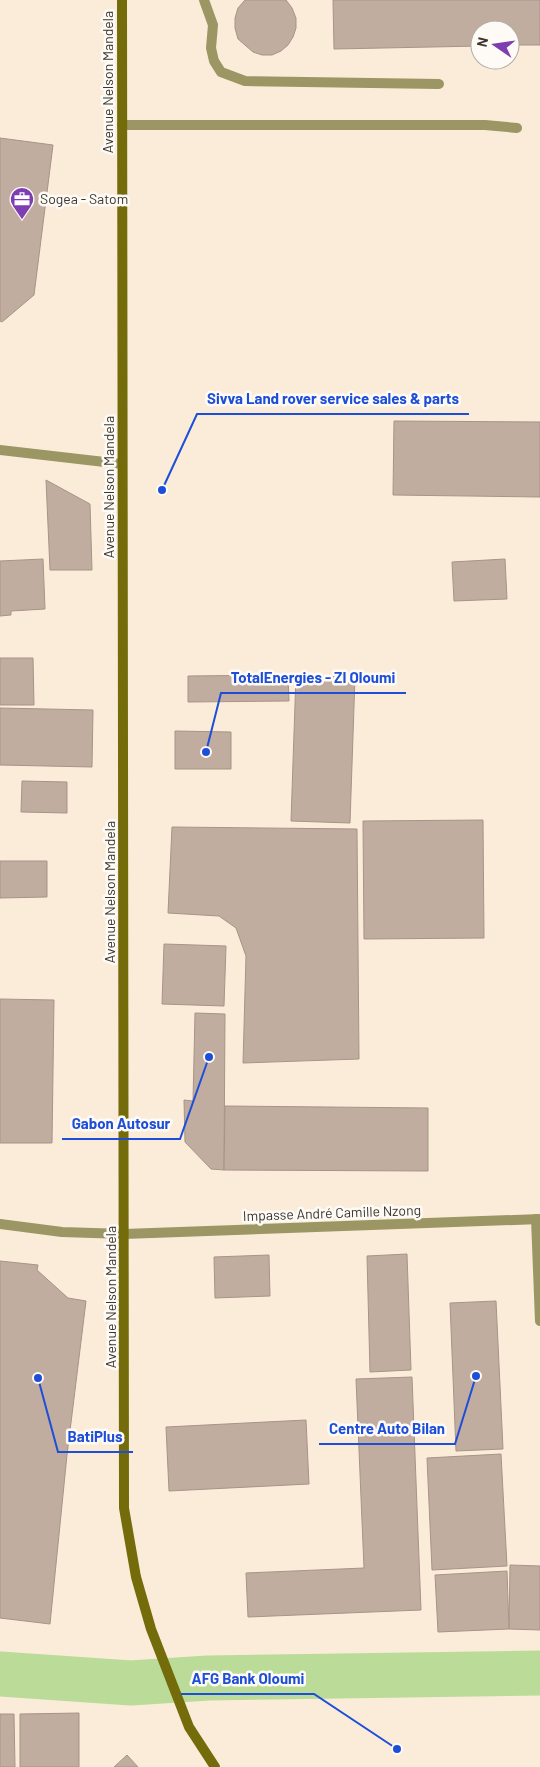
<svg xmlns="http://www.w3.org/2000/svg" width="540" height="1767" viewBox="0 0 540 1767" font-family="Barlow,sans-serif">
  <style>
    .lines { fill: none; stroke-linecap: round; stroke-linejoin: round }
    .river { stroke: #badc98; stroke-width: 45 }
    .building { fill: #c1aca0; stroke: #a89388 }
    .service { stroke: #9b9663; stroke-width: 10 }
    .minor { stroke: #9b9663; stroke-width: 10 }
    .tertiary { stroke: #9b9663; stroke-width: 10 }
    .secondary { stroke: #746b0b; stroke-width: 10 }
    .labels { text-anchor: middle; stroke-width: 5; stroke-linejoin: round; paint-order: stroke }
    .street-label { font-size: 14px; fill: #3b362e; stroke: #fefbf7 }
    .poi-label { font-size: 14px; fill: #3b362e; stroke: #fefbf7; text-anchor: start }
    .leader { fill: none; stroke: #1d4ed8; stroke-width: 2 }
    .callout-dot { fill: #1d4ed8; stroke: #fefbf7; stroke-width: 2 }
    .callout-label { font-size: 15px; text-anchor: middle; font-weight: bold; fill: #1d4ed8; stroke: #fefbf7; stroke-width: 5; stroke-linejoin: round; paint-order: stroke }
  </style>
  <rect width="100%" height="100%" fill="#faecd9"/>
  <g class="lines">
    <polyline class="river" points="0,1674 131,1683 208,1678 540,1673"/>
  </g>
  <g class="building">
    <polygon points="245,0 286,0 292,8 296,18 296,28 293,37 288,45 281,51 272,55 262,55 253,52 238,39 235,28 235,18 238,8"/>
    <polygon points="333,0 540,0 540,45 510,45 510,30 480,30 480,46 334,49"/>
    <polygon points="0,138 53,145 34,295 2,322 0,321"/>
    <polygon points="394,421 540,422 540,497 393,495"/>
    <polygon points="46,480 90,504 92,570 50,570"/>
    <polygon points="43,559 45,609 11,611 11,615 0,616 0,561"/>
    <polygon points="505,559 507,599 454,601 452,562"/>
    <polygon points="0,658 33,658 34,705 0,705"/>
    <polygon points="288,675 289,701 188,702 188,676"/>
    <polygon points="296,675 355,677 350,823 291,821"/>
    <polygon points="0,708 93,710 92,767 0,765"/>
    <polygon points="175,731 231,732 231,769 175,769"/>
    <polygon points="22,781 67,782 67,813 21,812"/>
    <polygon points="483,820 484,938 364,939 363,821"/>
    <polygon points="172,827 357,829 359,1059 243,1063 246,956 236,928 219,916 168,913"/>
    <polygon points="0,861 47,861 47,897 0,898"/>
    <polygon points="164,944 226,946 224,1006 162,1004"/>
    <polygon points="0,999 54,1000 52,1143 0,1143"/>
    <polygon points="195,1013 225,1014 224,1170 211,1169 185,1142 184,1100 193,1101"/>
    <polygon points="225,1106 428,1108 428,1171 224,1170"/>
    <polygon points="407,1254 411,1370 370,1372 367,1256"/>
    <polygon points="269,1255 270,1296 215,1298 214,1257"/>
    <polygon points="0,1261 38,1265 37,1270 68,1298 86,1301 67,1455 50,1624 0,1618"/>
    <polygon points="496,1301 503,1449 456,1451 450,1303"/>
    <polygon points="412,1377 421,1610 248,1617 246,1573 364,1568 356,1379"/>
    <polygon points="306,1420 309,1484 169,1491 166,1427"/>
    <polygon points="501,1454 507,1566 432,1570 427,1458"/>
    <polygon points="510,1565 540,1566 540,1630 509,1629"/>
    <polygon points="507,1571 509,1629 438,1632 435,1575"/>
    <polygon points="79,1713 79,1767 20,1767 20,1714"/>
    <polygon points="0,1714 14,1714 15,1767 0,1767"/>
    <polygon points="127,1755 138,1767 114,1767"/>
  </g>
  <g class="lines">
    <g class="service">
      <polyline points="204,0 213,25 211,48 214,61 221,72 245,81 439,84"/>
      <polyline points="122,125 485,125 517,128"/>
      <polyline points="536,1219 540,1321"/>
    </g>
    <polyline class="minor" points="124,1234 540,1219"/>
    <g class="tertiary">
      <polyline points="0,450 122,464"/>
      <polyline points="0,1224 62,1232 124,1234"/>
    </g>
    <polyline class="secondary" points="122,0 124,1508 136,1577 151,1629 189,1727 215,1767"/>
  </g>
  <defs>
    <g id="office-pin" transform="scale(1.25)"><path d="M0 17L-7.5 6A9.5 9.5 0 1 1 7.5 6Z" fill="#7f3db2" stroke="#fefbf7"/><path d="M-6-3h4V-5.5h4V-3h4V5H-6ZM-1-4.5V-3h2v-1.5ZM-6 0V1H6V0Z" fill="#fff"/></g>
  </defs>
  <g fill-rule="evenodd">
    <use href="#office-pin" x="22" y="199"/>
  </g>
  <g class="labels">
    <g class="street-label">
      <text transform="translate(108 82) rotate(-90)" y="5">Avenue Nelson Mandela</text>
      <text transform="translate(109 487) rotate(-90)" y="5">Avenue Nelson Mandela</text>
      <text transform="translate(110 892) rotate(-90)" y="5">Avenue Nelson Mandela</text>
      <text transform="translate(332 1213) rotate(-2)" y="5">Impasse André Camille Nzong</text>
      <text transform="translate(111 1297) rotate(-90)" y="5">Avenue Nelson Mandela</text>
    </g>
    <g class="poi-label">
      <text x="40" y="204">Sogea - Satom</text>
    </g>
  </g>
  <path class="leader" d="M162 490L197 414H469M206 752L221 693H406M209 1057L180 1139H62M476 1376L455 1444H319M38 1378L58 1452H133M397 1749L314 1694H181"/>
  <g class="callout-dot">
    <circle cx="162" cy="490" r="5"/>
    <circle cx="206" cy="752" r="5"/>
    <circle cx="209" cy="1057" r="5"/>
    <circle cx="476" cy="1376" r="5"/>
    <circle cx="38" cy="1378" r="5"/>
    <circle cx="397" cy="1749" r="5"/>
  </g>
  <g class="callout-label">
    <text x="333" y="404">Sivva Land rover service sales &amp; parts</text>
    <text x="313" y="683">TotalEnergies - ZI Oloumi</text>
    <text x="121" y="1129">Gabon Autosur</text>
    <text x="387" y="1434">Centre Auto Bilan</text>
    <text x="95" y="1442">BatiPlus</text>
    <text x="248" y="1684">AFG Bank Oloumi</text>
  </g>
  <g transform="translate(495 45) rotate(283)"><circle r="24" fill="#fefbf7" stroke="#b0aca7"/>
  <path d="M0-4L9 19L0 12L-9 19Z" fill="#7f3db2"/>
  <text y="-8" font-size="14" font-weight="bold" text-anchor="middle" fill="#3b362e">N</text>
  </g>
</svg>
